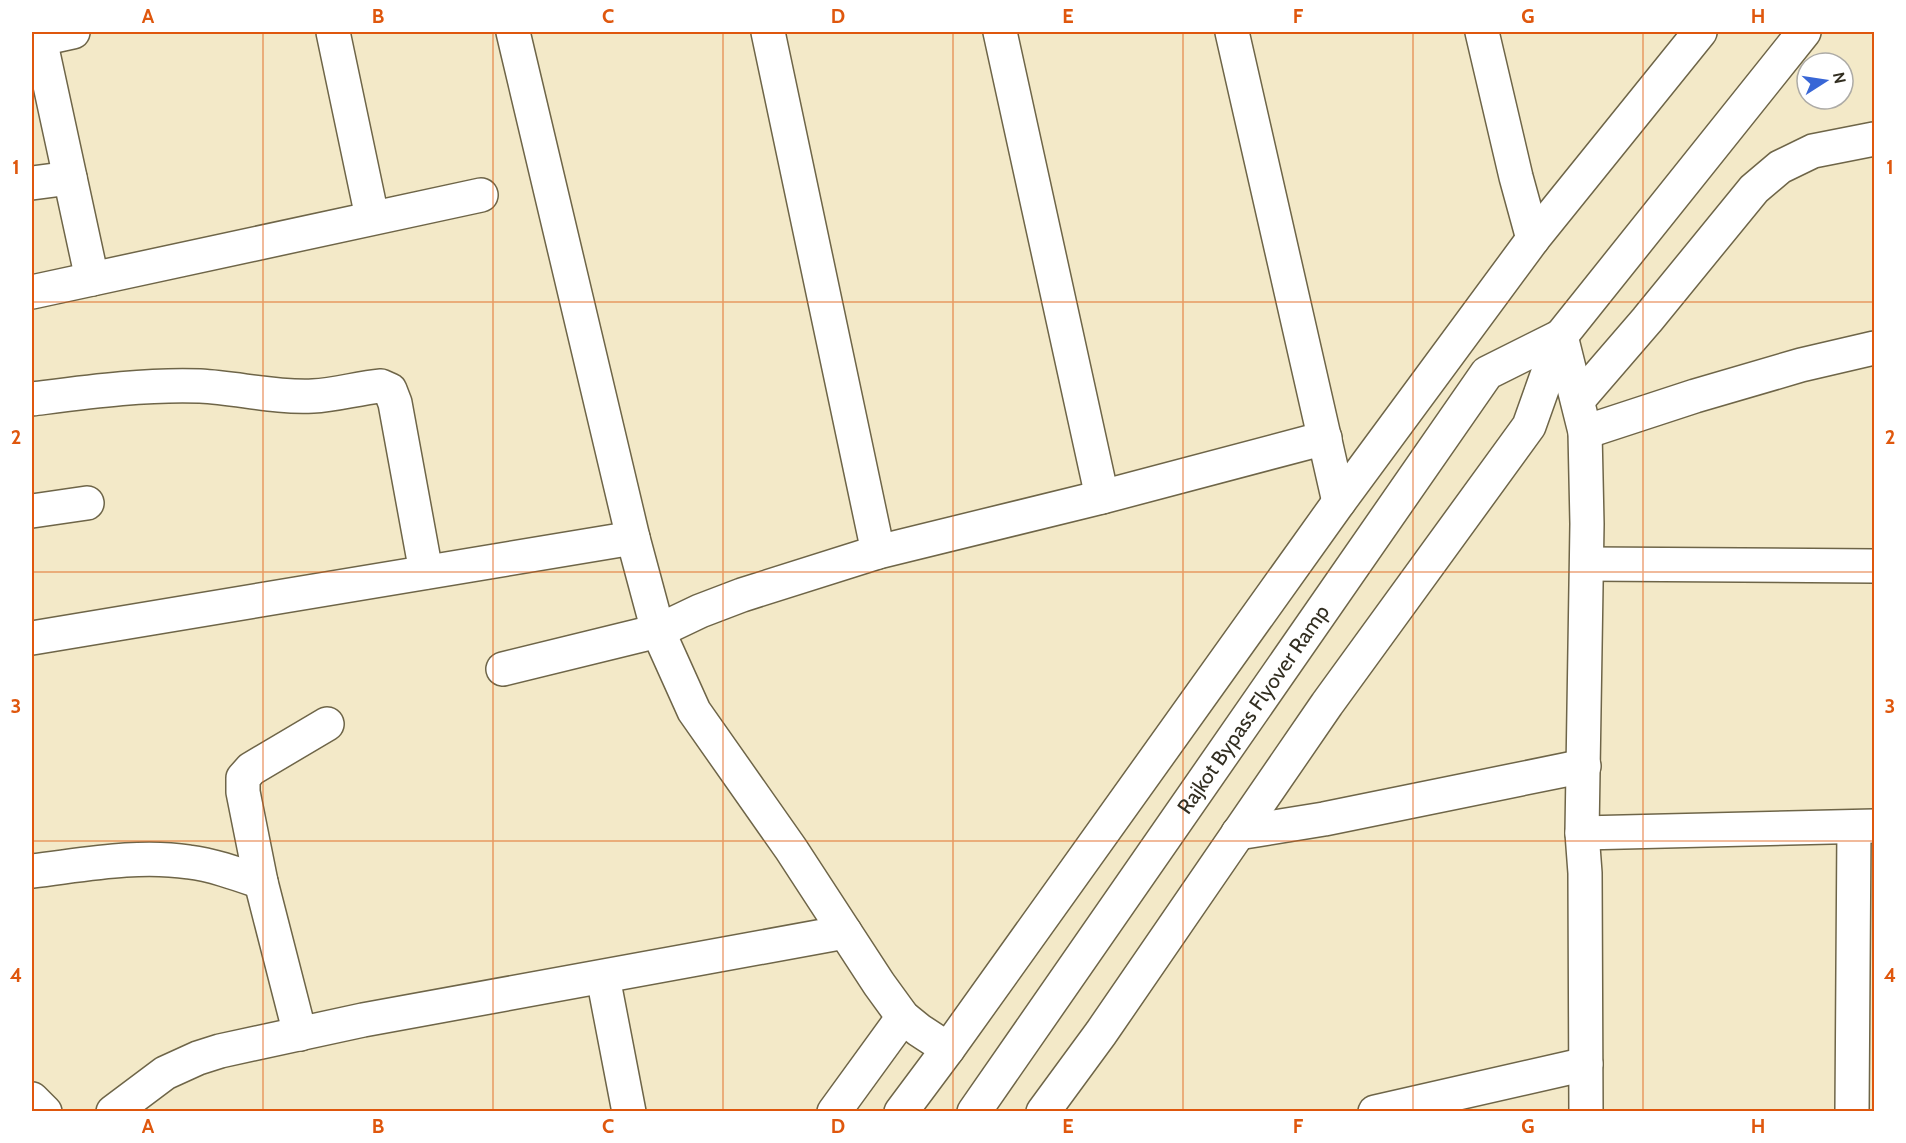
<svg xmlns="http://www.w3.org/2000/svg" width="1906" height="1143" viewBox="0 0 1906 1143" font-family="Cabin,sans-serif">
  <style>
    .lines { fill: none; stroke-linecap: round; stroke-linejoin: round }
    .minor-casing { stroke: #6e6548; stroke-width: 36 }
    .highway-casing { stroke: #6e6548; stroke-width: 36 }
    .minor { stroke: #fff; stroke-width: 33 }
    .highway { stroke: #fff; stroke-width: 33 }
    .grid { fill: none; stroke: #df570d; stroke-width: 1.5; stroke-opacity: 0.55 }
    .labels { text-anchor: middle; stroke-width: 6; stroke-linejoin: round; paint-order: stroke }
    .street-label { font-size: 21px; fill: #322e21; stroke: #fff }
    .neatline { fill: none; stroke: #df570d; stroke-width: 2 }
    .grid-label { font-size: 20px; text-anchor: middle; font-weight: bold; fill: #df570d }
  </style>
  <rect width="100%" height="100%" fill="#f3e9c8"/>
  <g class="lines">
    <g class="minor-casing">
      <g id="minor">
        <polyline points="333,32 372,217"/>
        <polyline points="513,32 633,538 658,631 694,711 791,849 879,984 903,1017 919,1030 948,1049"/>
        <polyline points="768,32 878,552"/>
        <polyline points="1000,32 1102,497"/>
        <polyline points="1232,32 1339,502"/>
        <polyline points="1482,32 1516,177 1533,239"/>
        <polyline points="40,39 92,279"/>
        <polyline points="32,41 73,32"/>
        <polyline points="32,183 70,178"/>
        <polyline points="32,292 481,195"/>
        <polyline points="1561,336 1585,432 1587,524 1582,833 1585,873 1586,1112"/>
        <path d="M32 399C87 392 144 384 200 386 238 388 275 398 313 396 336 395 358 388 381 386L390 390 395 403 426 572"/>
        <polyline points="1578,400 1647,320 1754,189 1780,167 1813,151 1874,139"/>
        <polyline points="1585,432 1695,396 1801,365 1874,348"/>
        <polyline points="32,511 87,503"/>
        <polyline points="1587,564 1874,566"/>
        <polyline points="32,638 633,538"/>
        <polyline points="503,669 658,631 700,611 742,595 878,552 1102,497 1325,438"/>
        <polyline points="1238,833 1324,819 1584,766"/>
        <polyline points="1582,833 1874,826"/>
        <path d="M32 871C83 865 137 854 189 862 213 865 238 874 261 882"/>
        <polyline points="603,977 629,1112"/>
        <polyline points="300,1034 261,882 243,792 243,778 251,769 327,724"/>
        <polyline points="32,1099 45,1112"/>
        <polyline points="113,1112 165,1073 198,1058 220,1051 363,1020 845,932"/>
        <polyline points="834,1112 903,1017"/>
        <polyline points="1375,1112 1586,1064"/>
        <polyline points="1852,1112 1854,827"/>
      </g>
    </g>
    <g class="highway-casing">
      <g id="highway">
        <polyline points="901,1112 948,1049 1339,502 1533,239 1700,32"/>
        <path id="s1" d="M974 1112 1487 373 1561 336"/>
        <polyline points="1043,1112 1101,1033 1327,704 1529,426 1561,336 1804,32"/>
      </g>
    </g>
    <use href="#minor" class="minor"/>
    <use href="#highway" class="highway"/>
  </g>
  <path class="grid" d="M263 32V1112M493 32V1112M723 32V1112M953 32V1112M1183 32V1112M1413 32V1112M1643 32V1112M32 302H1874M32 572H1874M32 841H1874"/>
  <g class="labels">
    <g class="street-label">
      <text dy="7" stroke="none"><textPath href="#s1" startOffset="490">Rajkot Bypass Flyover Ramp</textPath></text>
    </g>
  </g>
  <rect width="1906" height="1143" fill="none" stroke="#ffffff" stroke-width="66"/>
  <g transform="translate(1825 81) rotate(78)"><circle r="28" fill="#ffffff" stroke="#adaba6" stroke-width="1.5"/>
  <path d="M0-4.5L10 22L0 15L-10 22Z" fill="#3866d6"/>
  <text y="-9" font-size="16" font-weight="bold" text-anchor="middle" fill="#322e21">N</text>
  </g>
  <rect x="33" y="33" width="1840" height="1077" class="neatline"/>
  <g class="grid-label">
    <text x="148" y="23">A</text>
    <text x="378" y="23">B</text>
    <text x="608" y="23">C</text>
    <text x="838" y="23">D</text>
    <text x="1068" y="23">E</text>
    <text x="1298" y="23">F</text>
    <text x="1528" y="23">G</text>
    <text x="1758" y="23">H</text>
    <text x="16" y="174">1</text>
    <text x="1890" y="174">1</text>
    <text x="16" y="444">2</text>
    <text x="1890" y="444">2</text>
    <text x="16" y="713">3</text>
    <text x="1890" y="713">3</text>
    <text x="16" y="982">4</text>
    <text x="1890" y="982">4</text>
    <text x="148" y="1133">A</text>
    <text x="378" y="1133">B</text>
    <text x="608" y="1133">C</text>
    <text x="838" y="1133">D</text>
    <text x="1068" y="1133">E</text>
    <text x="1298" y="1133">F</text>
    <text x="1528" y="1133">G</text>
    <text x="1758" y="1133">H</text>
  </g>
</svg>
